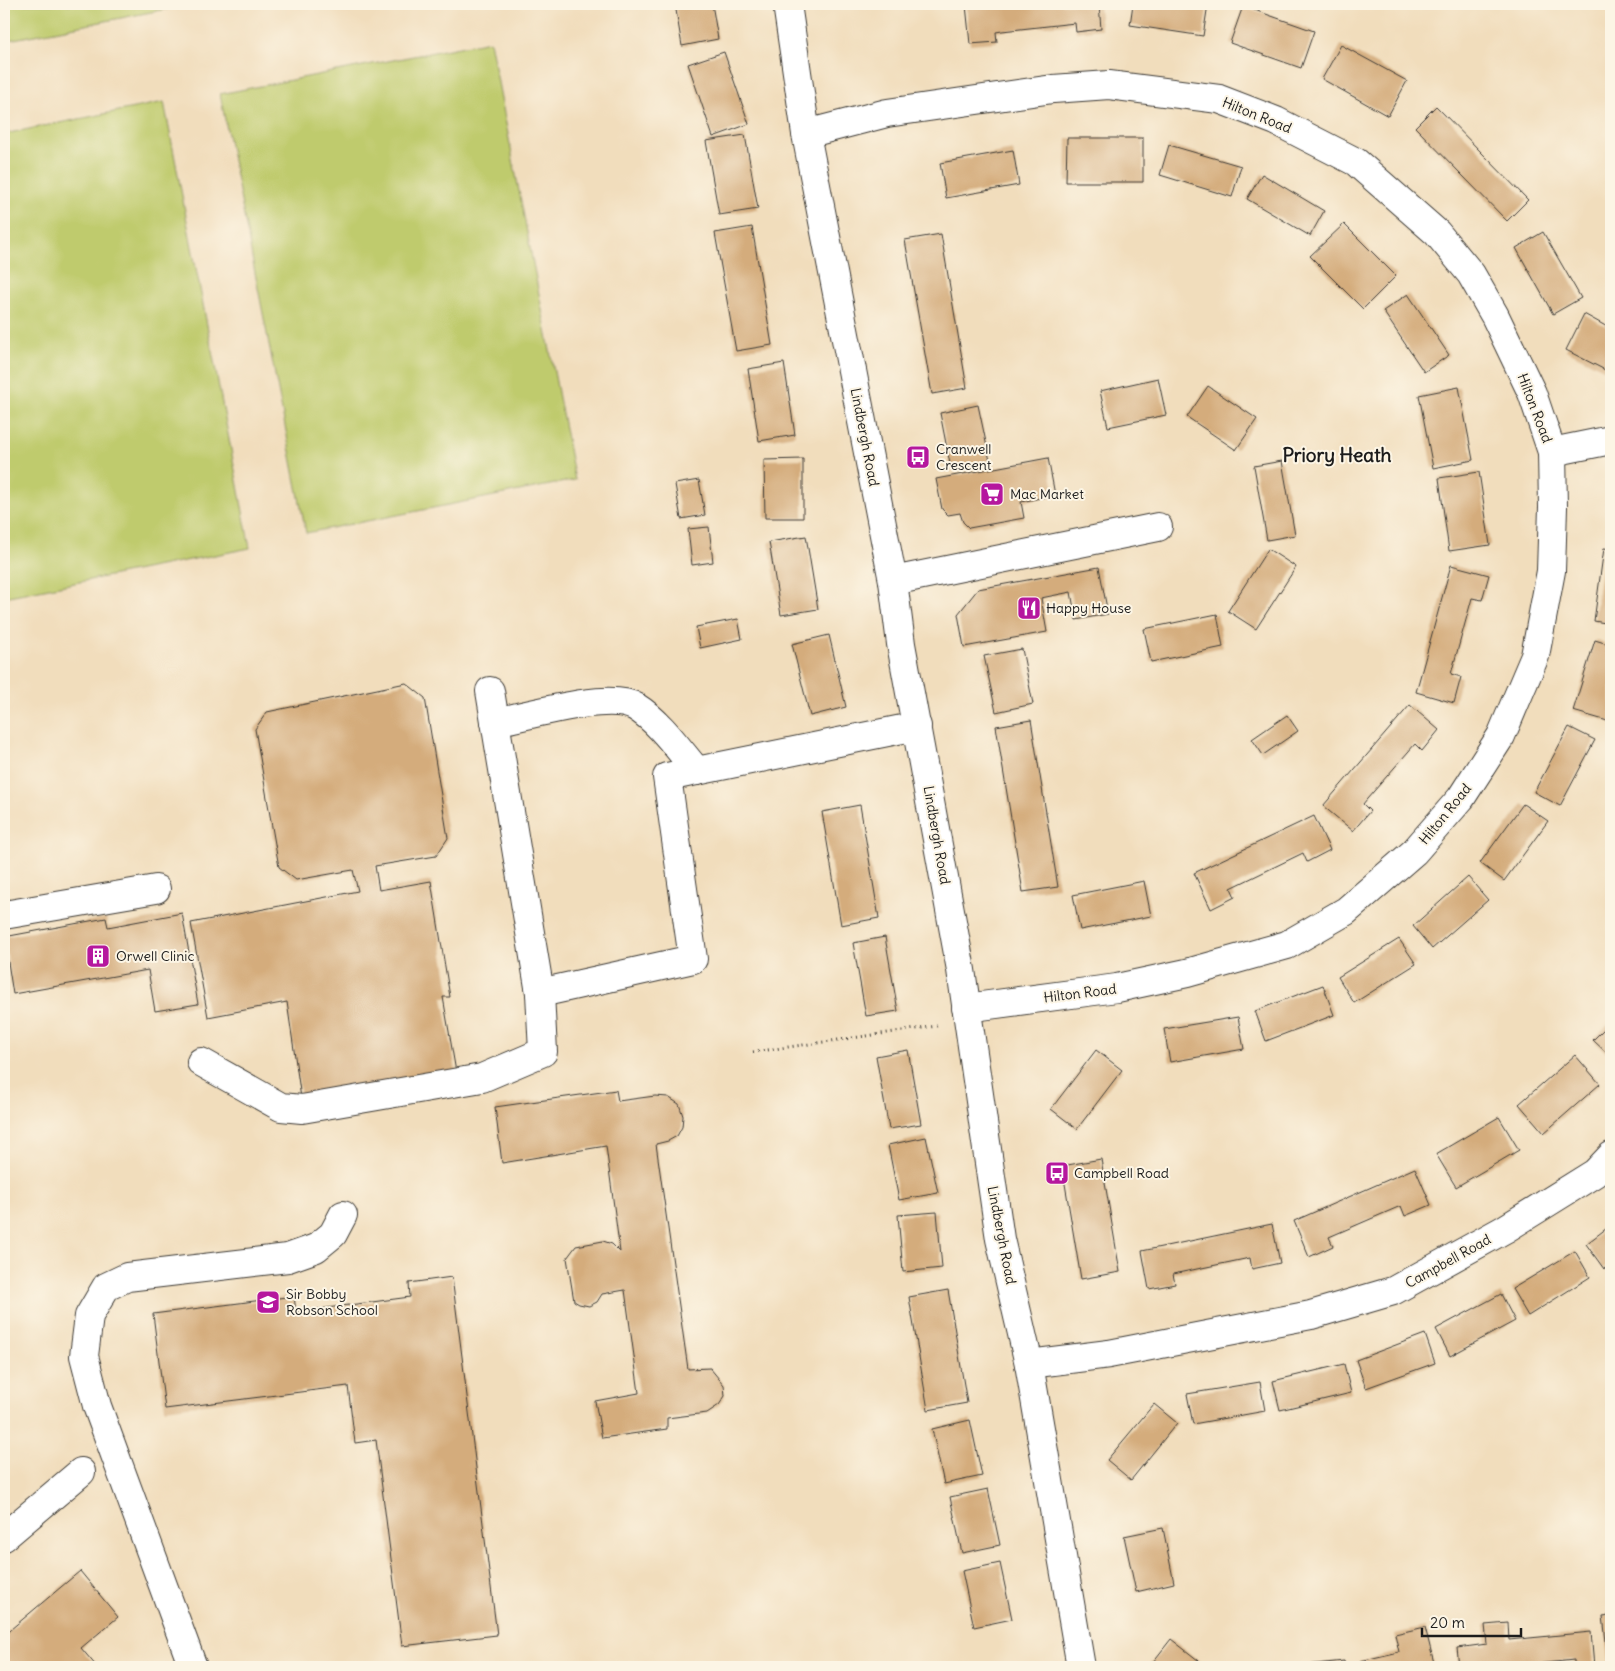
<svg xmlns="http://www.w3.org/2000/svg" width="1615" height="1671" viewBox="0 0 1615 1671" font-family="Delius,sans-serif">
  <style>
    .green { fill: #bfcb6d; stroke: #6e7444 }
    .building { fill: #d4ac7c }
    .lines { fill: none; stroke-linecap: round; stroke-linejoin: round }
    .minor-casing { stroke: #3c3934; stroke-width: 30 }
    .path { stroke: #3c3934; stroke-width: 3; stroke-dasharray: 1 4; stroke-linecap: butt }
    .minor { stroke: #fff; stroke-width: 28 }
    .labels { text-anchor: middle; stroke-width: 4; stroke-linejoin: round; paint-order: stroke }
    .street-label { font-size: 14px; fill: #1c1c1c; stroke: #fcf5e5 }
    .poi-label { font-size: 14px; fill: #1c1c1c; stroke: #fcf5e5; text-anchor: start }
    .district-label { font-size: 19px; font-weight: bold; fill: #1c1c1c; stroke: #fcf5e5 }
  </style>
  <rect width="100%" height="100%" fill="#fcf5e5"/>
  <filter id="ink" filterUnits="userSpaceOnUse"><feTurbulence type="fractalNoise" baseFrequency=".02" numOctaves="2"/><feDisplacementMap in="SourceGraphic" scale="10" xChannelSelector="R" yChannelSelector="G"/><feConvolveMatrix kernelMatrix="1 2 1 2 8 2 1 2 1" color-interpolation-filters="sRGB"/></filter>
  <filter id="wash" filterUnits="userSpaceOnUse"><feTurbulence type="fractalNoise" baseFrequency=".0096" numOctaves="4" result="noise"/><feDisplacementMap in="SourceGraphic" scale="20" xChannelSelector="R" yChannelSelector="G"/><feGaussianBlur stdDeviation="1.12" result="paint"/><feColorMatrix in="noise" values="0 0 0 0 0 0 0 0 0 0 0 0 0 0 0 0 0 1.4 0 .05"/><feComposite in="paint" operator="in"/></filter>
  <g filter="url(#wash)">
    <rect width="100%" height="100%" fill="#f1ddbc"/>
    <g class="green">
      <polygon points="4,4 192,4 4,41"/>
      <polygon points="490,41 575,480 306,533 220,94"/>
      <polygon points="164,102 250,548 4,597 4,134"/>
    </g>
    <g id="blocks">
      <g class="building">
        <polygon points="675,4 712,4 718,39 682,46"/>
        <polygon points="981,4 1099,4 1101,29 1076,32 1075,23 1002,31 996,32 997,42 970,44 966,5"/>
        <polygon points="1133,4 1208,4 1203,36 1130,25"/>
        <polygon points="1601,4 1611,4 1611,14"/>
        <polygon points="1243,6 1314,31 1301,68 1230,43"/>
        <polygon points="1341,45 1407,81 1388,116 1322,79"/>
        <polygon points="724,52 749,124 713,137 688,64"/>
        <polygon points="1436,106 1528,200 1507,221 1415,127"/>
        <polygon points="745,135 758,209 719,215 706,141"/>
        <polygon points="1067,138 1143,138 1143,182 1066,182"/>
        <polygon points="1169,145 1241,166 1232,197 1160,175"/>
        <polygon points="1013,150 1019,185 946,198 940,163"/>
        <polygon points="1262,174 1324,211 1310,236 1247,199"/>
        <polygon points="1344,224 1396,276 1363,309 1310,256"/>
        <polygon points="752,227 772,345 736,351 715,233"/>
        <polygon points="1543,232 1581,298 1553,314 1516,248"/>
        <polygon points="941,234 967,388 932,394 905,240"/>
        <polygon points="1408,294 1449,355 1424,372 1383,311"/>
        <polygon points="1584,314 1611,329 1611,373 1566,350"/>
        <polygon points="784,363 795,435 759,441 748,369"/>
        <polygon points="1158,378 1166,415 1108,427 1100,391"/>
        <polygon points="1208,386 1257,419 1236,450 1187,417"/>
        <polygon points="1459,387 1473,460 1433,468 1419,395"/>
        <polygon points="978,405 990,461 951,469 940,413"/>
        <polygon points="1048,458 1055,495 1021,502 1024,518 969,528 963,522 960,513 948,515 942,509 936,479"/>
        <polygon points="803,459 803,518 765,518 764,460"/>
        <polygon points="1282,461 1295,535 1267,540 1254,466"/>
        <polygon points="1479,472 1490,545 1449,551 1439,478"/>
        <polygon points="699,480 705,515 681,519 675,484"/>
        <polygon points="709,527 713,562 692,565 688,529"/>
        <polygon points="806,536 818,609 781,615 769,542"/>
        <polygon points="1604,548 1611,549 1611,624 1594,621"/>
        <polygon points="1268,549 1296,567 1256,629 1228,611"/>
        <polygon points="1451,565 1489,575 1482,600 1472,598 1451,674 1461,677 1454,703 1416,692"/>
        <polygon points="1099,567 1108,614 1076,620 1071,592 1041,598 1047,632 964,647 958,614 978,589"/>
        <polygon points="1217,614 1223,647 1151,662 1144,629"/>
        <polygon points="738,619 742,639 700,648 696,627"/>
        <polygon points="829,635 846,707 810,716 792,644"/>
        <polygon points="1595,640 1611,645 1611,722 1573,711"/>
        <polygon points="1022,649 1033,704 996,712 984,656"/>
        <polygon points="406,683 425,698 448,838 436,856 375,866 379,890 431,881 450,997 443,997 456,1072 301,1098 287,1002 208,1017 191,923 358,891 353,870 296,880 279,867 255,729 267,712"/>
        <polygon points="1410,705 1439,730 1422,751 1415,744 1367,799 1363,804 1370,811 1353,831 1323,806"/>
        <polygon points="1287,715 1298,731 1263,755 1252,739"/>
        <polygon points="1031,720 1058,887 1023,892 996,726"/>
        <polygon points="1569,727 1595,740 1560,806 1534,792"/>
        <polygon points="1523,804 1548,821 1504,881 1480,863"/>
        <polygon points="860,805 879,918 841,925 822,812"/>
        <polygon points="1314,816 1330,850 1307,862 1303,853 1231,888 1235,897 1211,909 1194,873"/>
        <polygon points="1468,877 1488,900 1432,949 1413,926"/>
        <polygon points="1144,881 1151,916 1080,930 1073,895"/>
        <polygon points="182,913 198,1004 155,1011 148,970 13,994 4,937 106,918 108,927"/>
        <polygon points="885,937 898,1011 866,1016 853,943"/>
        <polygon points="1399,939 1416,964 1354,1003 1338,977"/>
        <polygon points="1323,985 1334,1015 1266,1041 1255,1011"/>
        <polygon points="1238,1017 1244,1049 1170,1062 1164,1029"/>
        <polygon points="1611,1022 1611,1057 1593,1040"/>
        <polygon points="908,1050 921,1124 889,1129 876,1056"/>
        <polygon points="1096,1050 1122,1070 1077,1129 1051,1109"/>
        <polygon points="1575,1055 1600,1084 1544,1133 1519,1104"/>
        <polygon points="616,1090 618,1101 655,1096 668,1097 679,1104 683,1116 682,1127 677,1136 668,1141 656,1144 688,1369 710,1368 724,1385 725,1396 719,1405 707,1413 667,1418 667,1429 602,1438 595,1401 639,1393 625,1290 602,1294 597,1302 589,1306 579,1304 574,1301 567,1258 576,1246 603,1241 612,1244 620,1252 606,1146 502,1163 495,1107"/>
        <polygon points="1499,1117 1519,1150 1456,1187 1436,1154"/>
        <polygon points="926,1137 938,1193 899,1200 888,1145"/>
        <polygon points="1101,1159 1120,1272 1081,1279 1062,1166"/>
        <polygon points="1415,1168 1431,1205 1405,1216 1401,1206 1396,1208 1329,1237 1333,1246 1309,1257 1294,1221"/>
        <polygon points="937,1212 942,1268 903,1272 898,1215"/>
        <polygon points="1272,1224 1280,1263 1252,1269 1250,1258 1245,1259 1173,1274 1175,1284 1149,1289 1142,1251"/>
        <polygon points="1611,1225 1611,1263 1604,1269 1586,1244"/>
        <polygon points="1575,1251 1590,1277 1528,1316 1512,1289"/>
        <polygon points="452,1277 497,1635 402,1646 376,1440 355,1443 348,1386 165,1409 153,1314 294,1296 296,1312 410,1297 409,1283"/>
        <polygon points="948,1290 967,1403 928,1410 909,1297"/>
        <polygon points="1501,1294 1515,1321 1450,1356 1436,1329"/>
        <polygon points="1425,1334 1435,1363 1366,1388 1356,1360"/>
        <polygon points="1344,1364 1351,1393 1280,1410 1273,1381"/>
        <polygon points="1260,1382 1265,1411 1193,1424 1187,1394"/>
        <polygon points="1154,1404 1177,1423 1131,1480 1107,1460"/>
        <polygon points="970,1420 982,1476 944,1484 932,1429"/>
        <polygon points="988,1489 1000,1545 962,1553 950,1497"/>
        <polygon points="1163,1528 1174,1583 1136,1592 1124,1536"/>
        <polygon points="1000,1563 1012,1619 974,1627 962,1571"/>
        <polygon points="80,1571 118,1617 81,1648 97,1667 4,1667 4,1635"/>
        <polygon points="1611,1615 1611,1667 1609,1667 1603,1616"/>
        <polygon points="1508,1623 1509,1640 1591,1632 1594,1667 1574,1667 1574,1660 1507,1667 1459,1667 1457,1648 1487,1644 1485,1625"/>
        <polygon points="1425,1627 1435,1667 1361,1667 1360,1661 1399,1652 1395,1634"/>
        <polygon points="1171,1639 1203,1664 1206,1667 1149,1667"/>
        <polygon points="1344,1661 1345,1667 1297,1667 1297,1666"/>
      </g>
    </g>
  </g>
  <g filter="url(#ink)">
    <use href="#blocks" fill-opacity="0" stroke="#3c3934" stroke-width="1"/>
    <g class="lines">
      <g class="minor-casing">
        <g id="minor">
          <polyline points="787,4 806,134 893,581 901,644 961,970 1000,1239 1029,1364 1081,1667"/>
          <polyline points="806,134 887,113 1053,89 1109,85 1219,99 1276,121 1356,162 1437,233 1471,274 1495,316 1532,393 1552,452 1553,507 1551,571 1535,656 1501,736 1461,798 1414,852 1346,911 1287,945 1187,973 1117,988 966,1008"/>
          <polyline points="1552,452 1611,440"/>
          <polyline points="893,581 1158,527"/>
          <path d="M495 722C527 716 609 691 636 707 660 722 679 750 697 771"/>
          <polyline points="4,915 156,889"/>
          <polyline points="540,993 693,959 667,777 917,726"/>
          <polyline points="201,1062 281,1107 302,1109 482,1078 543,1052 540,993 490,691"/>
          <polyline points="1029,1364 1109,1354 1311,1315 1393,1291 1505,1229 1595,1173 1611,1156"/>
          <polyline points="4,1537 81,1472"/>
          <polyline points="193,1667 97,1406 84,1356 89,1316 106,1287 127,1277 288,1258 316,1248 333,1234 343,1215"/>
        </g>
      </g>
      <polyline class="path" points="753,1052 937,1026"/>
      <use href="#minor" class="minor"/>
    </g>
  </g>
  <defs>
    <g id="bus-square" transform="scale(1.25)"><rect x="-9" y="-9" width="18" height="18" rx="4" fill="#b5179e" stroke="#fcf5e5"/><path d="M-5-6H5V4H4V6H2V4H-2V6H-4V4H-5ZM-3.5-4V0h7V-4ZM-3.5 1.2v1.5H-2V1.2ZM2 1.2v1.5H3.5V1.2Z" fill="#fff"/></g>
    <g id="supermarket-square" transform="scale(1.25)"><rect x="-9" y="-9" width="18" height="18" rx="4" fill="#b5179e" stroke="#fcf5e5"/><path d="M-6-5.5h2.5l.6 2H6L4.5 2H-2.5L-4.4-4H-6ZM-1.5 3.2a1.3 1.3 0 1 0 .1 0ZM3 3.2a1.3 1.3 0 1 0 .1 0Z" fill="#fff"/></g>
    <g id="restaurant-square" transform="scale(1.25)"><rect x="-9" y="-9" width="18" height="18" rx="4" fill="#b5179e" stroke="#fcf5e5"/><path d="M-5-6h1v4h1v-4h1v4h1v-4h1v5L-1.5 .5V6h-2V.5L-5-1ZM5-6V6H3V1.5H1.5Q1.5-4 5-6Z" fill="#fff"/></g>
    <g id="building-square" transform="scale(1.25)"><rect x="-9" y="-9" width="18" height="18" rx="4" fill="#b5179e" stroke="#fcf5e5"/><path d="M-4-6H4V6H1V3H-1V6H-4ZM-2.5-4.3h1.7v1.8h-1.7ZM.8-4.3h1.7v1.8H.8ZM-2.5-1h1.7V.8h-1.7ZM.8-1h1.7V.8H.8Z" fill="#fff"/></g>
    <g id="school-square" transform="scale(1.25)"><rect x="-9" y="-9" width="18" height="18" rx="4" fill="#b5179e" stroke="#fcf5e5"/><path d="M0-5L7-2L0 1L-7-2ZM-4 1L0 2.5L4 1V4Q0 6-4 4Z" fill="#fff"/></g>
  </defs>
  <g fill-rule="evenodd">
    <use href="#bus-square" x="918" y="457"/>
    <use href="#supermarket-square" x="992" y="494"/>
    <use href="#restaurant-square" x="1029" y="608"/>
    <use href="#building-square" x="98" y="956"/>
    <use href="#bus-square" x="1057" y="1173"/>
    <use href="#school-square" x="268" y="1302"/>
  </g>
  <g class="labels">
    <g class="street-label">
      <text transform="translate(1257 115) rotate(22)" y="5">Hilton Road</text>
      <text transform="translate(1535 408) rotate(69)" y="5">Hilton Road</text>
      <text transform="translate(865 437) rotate(79)" y="5">Lindbergh Road</text>
      <text transform="translate(1445 814) rotate(-51)" y="5">Hilton Road</text>
      <text transform="translate(937 835) rotate(80)" y="5">Lindbergh Road</text>
      <text transform="translate(1080 993) rotate(-7)" y="5">Hilton Road</text>
      <text transform="translate(1002 1235) rotate(79)" y="5">Lindbergh Road</text>
      <text transform="translate(1448 1261) rotate(-29)" y="5">Campbell Road</text>
    </g>
    <g class="poi-label">
      <text x="936" y="454">Cranwell<tspan x="936" dy="16">Crescent</tspan></text>
      <text x="1010" y="499">Mac Market</text>
      <text x="1046" y="613">Happy House</text>
      <text x="116" y="961">Orwell Clinic</text>
      <text x="1074" y="1178">Campbell Road</text>
      <text x="286" y="1299">Sir Bobby<tspan x="286" dy="16">Robson School</tspan></text>
    </g>
    <g class="district-label">
      <text x="1337" y="462">Priory Heath</text>
    </g>
  </g>
  <rect width="1615" height="1671" fill="none" stroke="#fcf5e5" stroke-width="20"/>
  <path d="M1422 1628v8h99v-8" fill="none" stroke="#1c1c1c" stroke-width="2.5"/>
  <text x="1430" y="1628" font-size="15" fill="#1c1c1c" stroke="#fcf5e5" stroke-width="4" paint-order="stroke">20 m</text>
</svg>
